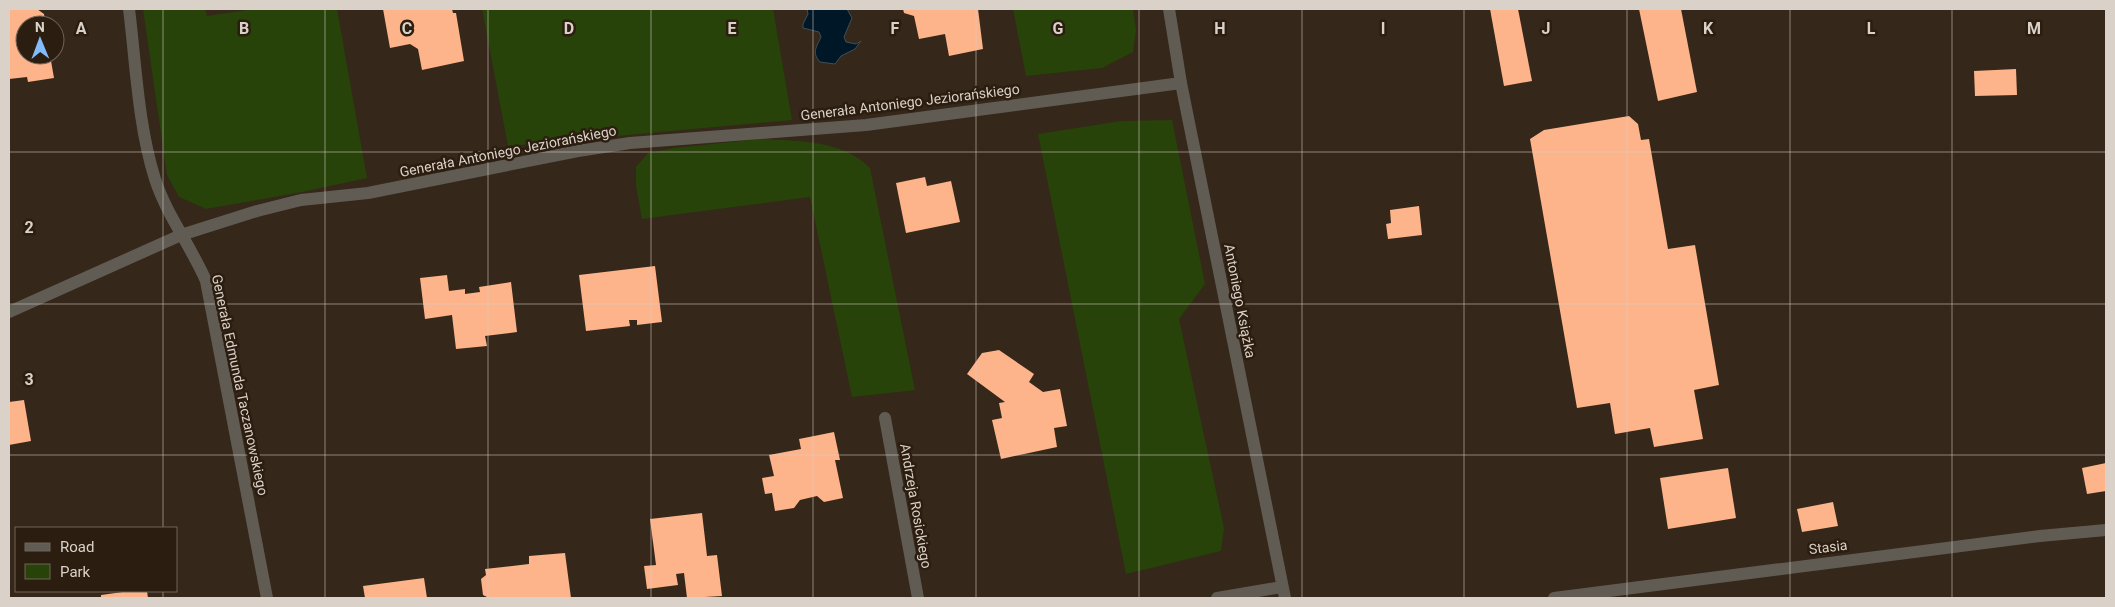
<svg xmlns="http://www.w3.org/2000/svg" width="2115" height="607" viewBox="0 0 2115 607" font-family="Roboto,sans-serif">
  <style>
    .green { fill: #274309 }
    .water { fill: #001728; stroke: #414f58 }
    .building { fill: #fdb48a }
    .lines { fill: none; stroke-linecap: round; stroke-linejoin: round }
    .service { stroke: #605c54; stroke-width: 12 }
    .minor { stroke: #605c54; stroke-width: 12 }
    .grid { fill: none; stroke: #dad1c8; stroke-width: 1; stroke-opacity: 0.55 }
    .labels { text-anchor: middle; stroke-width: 5; stroke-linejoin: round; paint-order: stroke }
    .street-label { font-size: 14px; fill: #dad1c8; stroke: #2b1d0f }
    .grid-label { font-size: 16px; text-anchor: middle; font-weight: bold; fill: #dad1c8; stroke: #2b1d0f; stroke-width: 5; stroke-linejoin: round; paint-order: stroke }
  </style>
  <rect width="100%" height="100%" fill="#352719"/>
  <g class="green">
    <polygon points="143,9 205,9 207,16 254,9 337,9 367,178 302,192 206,209 179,197 167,175"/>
    <polygon points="482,9 773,9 792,120 508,146"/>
    <polygon points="1013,9 1133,9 1136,30 1133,52 1102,68 1026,76"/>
    <polygon points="1172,120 1205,284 1179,319 1224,528 1221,551 1126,574 1038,134 1121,121"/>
    <path d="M760 139C797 141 843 140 870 168L915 390 852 397 810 197 642 219 636 186V167L648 153 674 148Z"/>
  </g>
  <path class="water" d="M807 9H847L852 18 844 37 846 42 856 44 861 41 855 49 841 56 835 64 820 62C811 52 817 47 821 37L819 32 803 28V24L808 14Z"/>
  <g class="building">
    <polygon points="9,9 37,9 44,14 46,25 25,25 25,55 50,55 54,78 28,82 27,77 9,79"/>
    <polygon points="383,9 452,9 453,13 456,13 464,61 422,70 418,49 410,44 390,48"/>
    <polygon points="903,9 978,9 983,49 949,56 945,34 919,39 914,16 904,13"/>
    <polygon points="1490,9 1518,9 1532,81 1504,86"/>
    <polygon points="1639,9 1681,9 1697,92 1658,101"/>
    <polygon points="2016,69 2017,95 1975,96 1974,71"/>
    <polygon points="1629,116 1638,124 1641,140 1649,139 1668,249 1695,245 1719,385 1694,390 1703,439 1654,447 1650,428 1615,434 1610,403 1577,408 1530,139 1544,130"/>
    <polygon points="925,177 927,186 951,181 960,222 906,233 896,183"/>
    <polygon points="1419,206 1422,235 1388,239 1386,224 1391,223 1390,210"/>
    <polygon points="655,266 662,322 637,325 637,320 629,320 630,326 586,331 579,275"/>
    <polygon points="447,275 449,291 465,289 465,294 480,292 479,287 511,282 517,332 485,336 487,346 456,349 452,315 425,319 420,278"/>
    <polygon points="999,350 1034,374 1029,382 1043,392 1060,389 1067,426 1054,428 1057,447 1001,459 992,420 1002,418 999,403 1005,402 967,374 982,353"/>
    <polygon points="24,400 31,441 9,445 9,402"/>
    <polygon points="834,432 840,460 835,460 843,498 824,502 817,496 800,500 794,508 775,511 772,493 765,494 762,478 774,476 769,455 801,449 799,439"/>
    <polygon points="2106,463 2106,491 2087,494 2082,468"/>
    <polygon points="1728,468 1736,518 1668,529 1660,478"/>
    <polygon points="1833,502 1838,526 1802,532 1797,509"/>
    <polygon points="702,513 707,556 717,555 722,596 687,598 684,573 676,574 678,585 647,589 644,566 656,565 650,519"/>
    <polygon points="565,553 571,598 489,598 483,595 481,579 486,575 485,569 529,564 529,556"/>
    <polygon points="424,578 427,598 365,598 363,586"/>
    <polygon points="130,591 147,591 148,598 101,598 101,595"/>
  </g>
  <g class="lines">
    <polyline class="service" points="885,418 918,598"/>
    <g class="minor">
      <path d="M129 9C136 65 138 125 155 179 167 216 191 246 206 281L267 598"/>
      <polyline points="1169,9 1181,83 1285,598"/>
      <polyline points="9,312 181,235 257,211 301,200 368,193 578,151 630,143 866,125 1181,83"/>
      <polyline points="1217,598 1282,587"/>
      <polyline points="1554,598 2040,536 2106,530"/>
    </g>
  </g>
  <path class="grid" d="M163 9V528M325 9V598M488 9V598M651 9V598M813 9V598M976 9V598M1139 9V598M1302 9V598M1464 9V598M1627 9V598M1790 9V598M1952 9V598M9 152H2106M9 304H2106M9 455H2106M163 591V598"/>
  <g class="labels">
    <g class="street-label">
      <text transform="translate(910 102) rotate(-7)" y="5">Generała Antoniego Jeziorańskiego</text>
      <text transform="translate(508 151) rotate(-11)" y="5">Generała Antoniego Jeziorańskiego</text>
      <text transform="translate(1240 301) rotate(79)" y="5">Antoniego Książka</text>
      <text transform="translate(240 385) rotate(78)" y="5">Generała Edmunda Taczanowskiego</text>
      <text transform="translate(916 506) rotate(80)" y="5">Andrzeja Rosickiego</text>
      <text transform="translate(1828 547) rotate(-7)" y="5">Stasia</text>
    </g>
  </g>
  <g class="grid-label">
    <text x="81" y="34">A</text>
    <text x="244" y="34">B</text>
    <text x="407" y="34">C</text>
    <text x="569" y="34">D</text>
    <text x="732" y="34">E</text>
    <text x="895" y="34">F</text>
    <text x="1058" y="34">G</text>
    <text x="1220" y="34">H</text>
    <text x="1383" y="34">I</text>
    <text x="1546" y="34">J</text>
    <text x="1708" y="34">K</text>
    <text x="1871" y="34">L</text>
    <text x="2034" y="34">M</text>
    <text x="29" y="233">2</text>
    <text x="29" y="385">3</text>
  </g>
  <rect width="2115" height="607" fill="none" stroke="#dad1c8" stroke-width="20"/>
  <rect x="15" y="527" width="162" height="65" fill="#2b1d0f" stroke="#716559"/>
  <rect x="25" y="543" width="25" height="8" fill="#605c54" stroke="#716559"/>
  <text x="60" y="552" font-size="15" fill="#dad1c8">Road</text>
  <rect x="25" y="564" width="25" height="15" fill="#274309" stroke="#716559"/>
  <text x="60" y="577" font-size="15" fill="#dad1c8">Park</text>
  <g transform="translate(40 40) rotate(359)"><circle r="24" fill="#2b1d0f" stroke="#716559"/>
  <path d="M0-4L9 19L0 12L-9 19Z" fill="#82bcfa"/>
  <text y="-8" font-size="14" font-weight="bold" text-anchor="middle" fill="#dad1c8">N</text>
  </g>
</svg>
